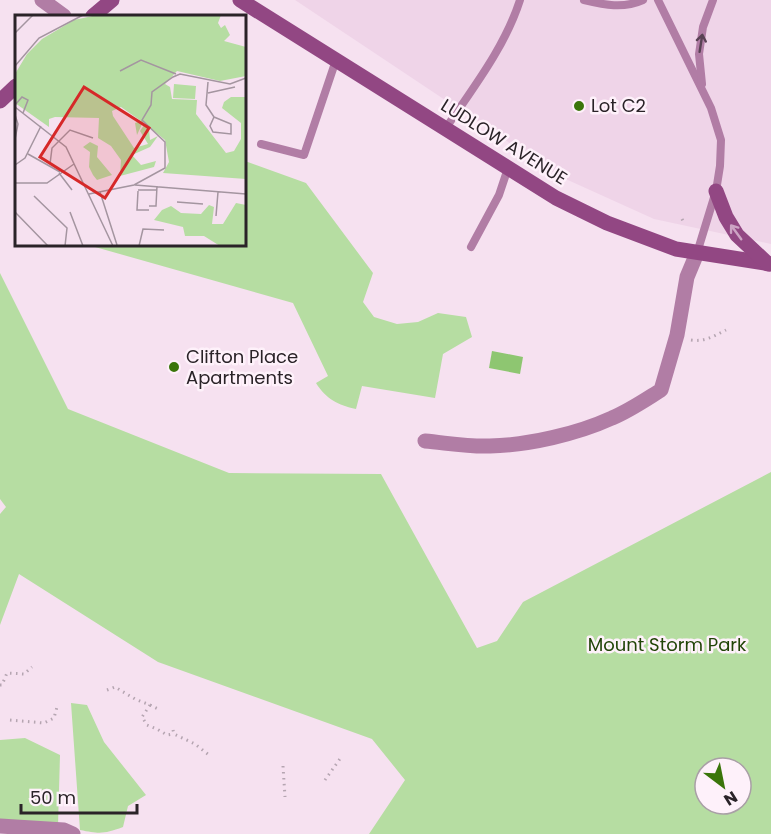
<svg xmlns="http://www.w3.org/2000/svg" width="771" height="834" viewBox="0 0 771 834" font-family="Poppins,sans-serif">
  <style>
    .built { fill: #efd4e8 }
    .green { fill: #b6dda2; fill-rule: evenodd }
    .water { fill: #8ec671 }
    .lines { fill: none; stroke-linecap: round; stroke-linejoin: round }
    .path { stroke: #b5a5b1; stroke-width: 3; stroke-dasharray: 1.5 4.5; stroke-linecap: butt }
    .lane { stroke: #b17da5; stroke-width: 8 }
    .street { stroke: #b17da5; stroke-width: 15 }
    .secondary { stroke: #924783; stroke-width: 15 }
    .oneway { stroke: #594254 }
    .oneway2 { stroke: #cda4c4 }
    .poi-dot { fill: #3a750a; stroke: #fef1fa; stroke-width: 2 }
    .labels { text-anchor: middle; stroke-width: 5; stroke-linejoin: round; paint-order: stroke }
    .poi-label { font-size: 18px; fill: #2a2328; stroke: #fef1fa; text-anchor: start }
    .street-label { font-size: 18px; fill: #2a2328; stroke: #fef1fa }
    .park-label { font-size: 18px; fill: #214407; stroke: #fef1fa }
    .inset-road { fill: none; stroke: #a495a0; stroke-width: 1.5 }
    .view { fill: #d62828; fill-opacity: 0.15; stroke: #d62828; stroke-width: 3 }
    .inset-edge { fill: none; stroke: #2a2328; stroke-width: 3 }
  </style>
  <rect width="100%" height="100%" fill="#f6e1f0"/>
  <polygon class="built" points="295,0 771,0 771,244 654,219 559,176"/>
  <g class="green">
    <path d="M245 161 306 183 373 273 363 302 374 317 397 324 418 322 438 313 466 317 472 337 443 354 435 398 362 386 356 409C338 405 326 399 316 383L328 376 293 303 88 245 244 244Z"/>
    <path d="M0 273 68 409 229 473 381 474 477 648 497 641 523 602 771 472V834H369L405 780 372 739 158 662 19 574 0 625V514L6 507 0 499ZM705 768H741V804H705Z"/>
    <path d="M71 703 87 705 104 742 146 795 128 806 123 827C104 834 100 834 80 830Z"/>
    <polygon points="25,738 60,755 58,826 0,821 0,740"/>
  </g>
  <polygon class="water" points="492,351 523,357 520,374 489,368"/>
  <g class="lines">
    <g class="path">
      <polyline points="682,219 684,223"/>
      <path d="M691 340C705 342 714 336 726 330"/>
      <polyline points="0,685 2,685 7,673 24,674 32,667"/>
      <polyline points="107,690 115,687 135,699 150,705 142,717 147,725 157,729 167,735 174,734"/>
      <polyline points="150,705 160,710"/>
      <polyline points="10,720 44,723 54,718 57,707"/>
      <polyline points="173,730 174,734 195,744 209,755"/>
      <polyline points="283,766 285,797"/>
      <polyline points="325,780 342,756"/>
    </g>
    <g class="lane">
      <path d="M584 0C605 5 623 9 643 0"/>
      <polyline points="658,0 711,108 721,140 720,166 716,191 697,253"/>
      <polyline points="702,84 699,54 703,27 713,0"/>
      <path d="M446 128C473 88 505 47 520 0"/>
      <polyline points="261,144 304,155 336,60"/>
      <polyline points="471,247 499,195 508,168"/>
    </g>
    <g class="street">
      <polyline points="42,0 64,16"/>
      <path d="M425 441C447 443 469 447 490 446 529 445 577 434 612 418 629 411 645 400 661 390L677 335 687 277 697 253"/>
      <polyline points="0,826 64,830 73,834"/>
    </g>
    <g class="secondary">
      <polyline points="240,0 556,198 607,223 676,249 771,264"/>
      <polyline points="93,16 112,0"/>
      <polyline points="0,101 16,86"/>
      <polyline points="716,191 726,217 737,235 768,264"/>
    </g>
  </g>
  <defs><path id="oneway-shaft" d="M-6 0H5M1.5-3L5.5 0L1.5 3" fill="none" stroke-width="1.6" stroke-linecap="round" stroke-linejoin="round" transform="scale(1.5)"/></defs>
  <use class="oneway" href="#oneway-shaft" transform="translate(701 43) rotate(-81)"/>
  <use class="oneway2" href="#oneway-shaft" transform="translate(736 232) rotate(-126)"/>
  <g class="poi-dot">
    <circle cx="579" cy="106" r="6"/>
    <circle cx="174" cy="367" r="6"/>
  </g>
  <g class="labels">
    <g class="poi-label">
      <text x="591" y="112">Lot C2</text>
      <text x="186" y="363">Clifton Place<tspan x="186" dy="21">Apartments</tspan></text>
    </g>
    <g class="street-label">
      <text transform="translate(504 142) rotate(32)" y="6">LUDLOW AVENUE</text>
    </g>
    <g class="park-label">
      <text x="667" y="651">Mount Storm Park</text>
    </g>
  </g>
  <g transform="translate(15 15)">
    <rect width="231" height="231" fill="#f6e1f0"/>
    <path d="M82 0H206L203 8 206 13 210 10 215 20 209 26 231 32V61L205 66 162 56 150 69 155 72 157 84 182 85 181 99 211 138 219 136 226 124V108L207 93 209 87 216 82H231V164L148 158 154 147 150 125 128 107 122 120 120 108 126 106 106 92 97 96 98 101 119 133 133 129 125 116 129 110 134 114 135 125 143 121 135 132 117 140 126 150 141 146 139 152 105 161 106 145 96 131 83 123 84 103 40 102 34 104V112L0 88V59L12 39 27 24 59 5ZM159 69 181 71 180 84 158 83ZM75 127 83 131 82 142 97 160 82 165 78 160 74 152 75 137 68 132ZM221 188 231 190V231H205L189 221H170L168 212 139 205 147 195 156 191 166 198 186 199 194 190 199 192 197 209H208Z" fill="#b6dda2"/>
    <path class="inset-road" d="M0 18 18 0M0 51 24 23 68 0M105 56 126 45 161 59M193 67 191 90 199 102M193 78 220 72M0 90 7 82 13 85 8 98M0 92 51 132 98 231M0 100 3 109 0 124M199 102 216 109V119L198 117 195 111ZM13 139 45 157M35 149 37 133 55 115 78 123M0 150 10 143 26 111M44 158 57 175M0 168H32L59 149M120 170 231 179M123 175H142M123 176 122 195H134M85 177 102 230M74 179 119 170 150 153V127L127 105 136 90 137 77 158 62 165 59 215 69 231 63M19 181 52 213 50 231M162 187 188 189M134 191H141L142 171M0 197 33 231M55 197 68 231M201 201 203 177M124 231 128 214 149 215"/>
    <path class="view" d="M69 72 134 113 90 183 25 142Z"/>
    <rect width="231" height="231" class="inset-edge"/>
  </g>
  <g transform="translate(723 786) rotate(148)"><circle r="28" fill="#fef1fa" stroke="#a99fa6" stroke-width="1.5"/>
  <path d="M0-4.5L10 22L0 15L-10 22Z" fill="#3a750a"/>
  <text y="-9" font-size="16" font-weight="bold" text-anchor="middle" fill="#2a2328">N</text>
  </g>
  <path d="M21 804v9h116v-9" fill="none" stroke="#2a2328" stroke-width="3"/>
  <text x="30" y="804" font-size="18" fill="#2a2328" stroke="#fef1fa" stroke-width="4.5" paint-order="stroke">50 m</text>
</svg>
